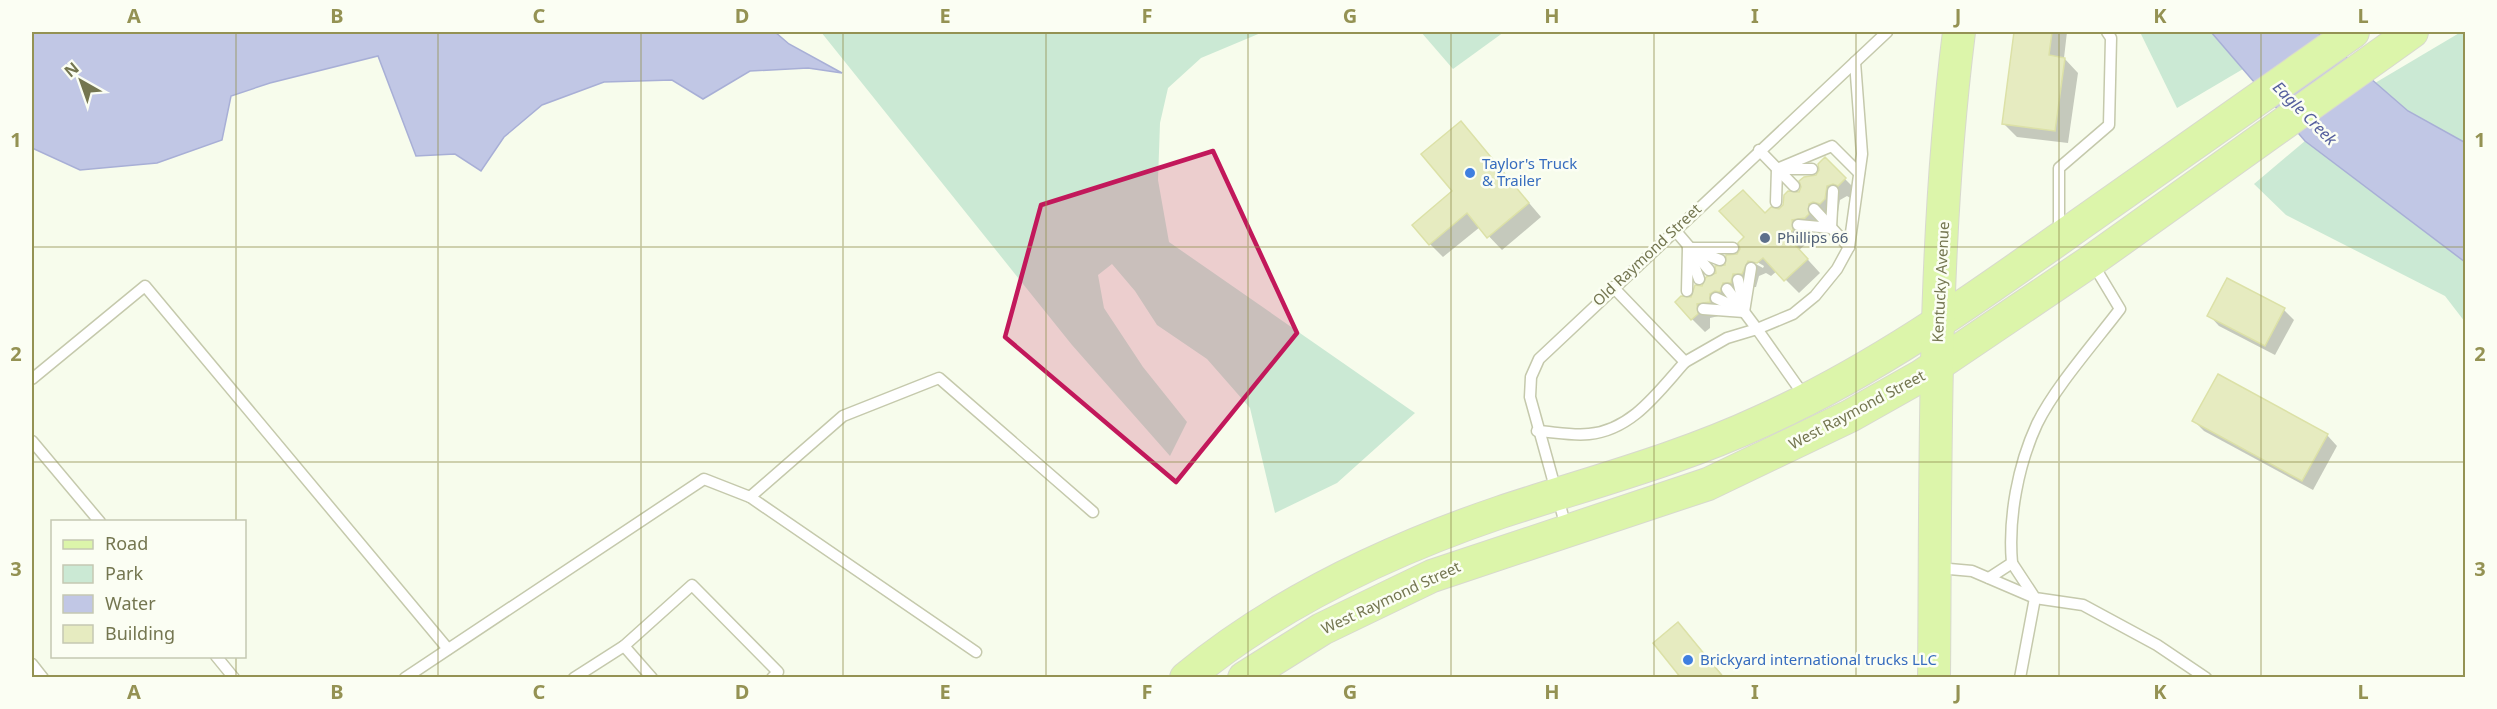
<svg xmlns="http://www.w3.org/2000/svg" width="2497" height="709" viewBox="0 0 2497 709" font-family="'Noto Sans',sans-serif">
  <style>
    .green { fill: #cbe9d4 }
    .water { fill: #c1c7e5; stroke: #a8afd6; stroke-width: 1.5 }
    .shadow { fill: #0003; fill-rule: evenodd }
    .building { fill: #e6ebc0; stroke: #dce1a7; stroke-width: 1.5 }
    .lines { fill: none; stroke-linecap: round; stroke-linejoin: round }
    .service-casing { stroke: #c5c9ac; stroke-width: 13 }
    .primary-casing { stroke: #d8d9ce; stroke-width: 34 }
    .service { stroke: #fff; stroke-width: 10 }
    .primary { stroke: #dcf5aa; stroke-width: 32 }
    .marked { fill: #c2185b; fill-opacity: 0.2; stroke: #c2185b; stroke-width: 4.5; stroke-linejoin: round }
    .grid { fill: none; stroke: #949253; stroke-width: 1.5; stroke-opacity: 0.55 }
    .shop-dot { fill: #3f7fe0; stroke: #fbfef3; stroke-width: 2 }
    .service-dot { fill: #5c6f8a; stroke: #fbfef3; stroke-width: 2 }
    .labels { text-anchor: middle; stroke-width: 5; stroke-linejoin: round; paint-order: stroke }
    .shop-label { font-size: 15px; fill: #366cbe; stroke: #fbfef3; text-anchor: start }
    .service-label { font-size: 15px; fill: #4e5e75; stroke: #fbfef3; text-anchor: start }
    .street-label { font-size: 15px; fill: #747650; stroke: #fbfef3 }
    .water-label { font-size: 16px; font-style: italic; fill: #545e9d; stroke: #fbfef3 }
    .neatline { fill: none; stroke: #949253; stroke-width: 2 }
    .grid-label { font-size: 20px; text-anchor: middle; font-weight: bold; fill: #949253 }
  </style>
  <rect width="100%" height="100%" fill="#f7fcec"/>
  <g class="green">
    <polygon points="821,32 1263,32 1201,58 1168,88 1160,123 1158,180 1169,242 1415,413 1337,483 1275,513 1250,408 1207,359 1157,325 1135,291 1112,264 1098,275 1104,308 1143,367 1187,422 1170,456 1072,345"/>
    <polygon points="1421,32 1504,32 1453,69"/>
    <polygon points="2140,32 2213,32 2243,69 2177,108"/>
    <polygon points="2461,32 2465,32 2465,145 2408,111 2375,83"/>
    <polygon points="2305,141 2465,262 2465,322 2445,296 2286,215 2254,184"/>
  </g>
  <g class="water">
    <polygon points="32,32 775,32 789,44 842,73 808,68 750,71 703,99 672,80 604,82 542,105 504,137 481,171 455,154 416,156 378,56 270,83 231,96 222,140 157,163 80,170 32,148"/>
    <polygon points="2211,32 2317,32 2408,111 2464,142 2465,262 2305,141"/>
  </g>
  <g class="shadow">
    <polygon points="2016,32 2067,32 2064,58 2078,73 2068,143 2017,137 2003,123"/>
    <polygon points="1461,123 1541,217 1502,250 1480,227 1443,257 1430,244 1454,192"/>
    <path d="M1825 159 1859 193 1852 199 1847 196 1840 200 1838 212 1819 231 1805 233 1806 244 1799 250 1820 273 1799 293 1777 271 1771 276 1766 273 1759 276 1756 287H1747L1723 315 1710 318V328L1705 332 1692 319 1696 286H1706L1727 267 1765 214 1779 210 1800 193 1817 177ZM1752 259 1764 266 1763 268 1752 262Z"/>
    <polygon points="2284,310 2294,320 2275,355 2219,326 2209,315"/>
    <polygon points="2194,421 2327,435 2337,446 2313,490 2204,431"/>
    <polygon points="1678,624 1691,638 1725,678 1683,678"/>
  </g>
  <g class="building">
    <polygon points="2014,32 2052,32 2049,55 2065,58 2055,131 2002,124"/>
    <polygon points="1461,121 1529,203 1487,238 1467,213 1429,245 1412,225 1452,191 1421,154"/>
    <polygon points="1825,157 1846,178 1838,186 1833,184 1827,186 1825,199 1820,204 1813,202 1809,204 1809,214 1805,218 1792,220 1793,230 1787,236 1808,259 1784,281 1763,258 1757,263 1748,261 1742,274 1733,274 1731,283 1723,283 1720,292 1715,291 1710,294 1710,302 1697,304 1698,314 1691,320 1675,302 1681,296 1691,297 1695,285 1702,286 1706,277 1716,273 1715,266 1725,265 1726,255 1737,254 1740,249 1738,243 1744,237 1719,211 1743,190 1765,213 1771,207 1779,209 1783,205 1784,195 1788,191 1799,192 1801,187 1799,181 1804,177 1816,175 1819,170 1818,164"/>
    <polygon points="2227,278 2285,308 2265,346 2207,316"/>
    <polygon points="2218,374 2328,434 2302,481 2192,421"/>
    <polygon points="1678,622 1724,678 1681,678 1653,643"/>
  </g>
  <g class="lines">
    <g class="service-casing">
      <g id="service">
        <polyline points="1759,150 1794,186"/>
        <polyline points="1777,169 1832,146 1859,173"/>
        <polyline points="1782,169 1812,169"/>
        <polyline points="1776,202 1777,169"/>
        <polyline points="1814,209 1849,247"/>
        <polyline points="1798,225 1831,228 1833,191"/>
        <polyline points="1674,229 1709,270"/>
        <polyline points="2059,233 2059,168 2109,125 2111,38 2107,32"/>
        <polyline points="1688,248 1733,248"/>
        <polyline points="1694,250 1720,260"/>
        <polyline points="1690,254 1699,279"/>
        <polyline points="1738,280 1743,303"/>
        <polyline points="1613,287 1685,362 1727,338 1757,329 1805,397"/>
        <polyline points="1727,289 1757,329 1793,314 1815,296 1837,269 1849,247 1862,154 1855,62"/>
        <polyline points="1687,291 1688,248"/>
        <polyline points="1716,298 1739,309"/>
        <polyline points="1703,309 1744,312"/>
        <polyline points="1744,312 1751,268"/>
        <polyline points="32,379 145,286 448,649"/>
        <path d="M1537 431C1554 432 1573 436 1589 434 1632 430 1658 392 1685 362"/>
        <polyline points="32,441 100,522"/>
        <polyline points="750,497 843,416 939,378 1093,512"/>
        <polyline points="1566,527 1530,397 1531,377 1539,359 1887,32"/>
        <polyline points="2012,563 2035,598 2083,605 2157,645 2206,678"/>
        <polyline points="1938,568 1972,571 2035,598 2020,678"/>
        <path d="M1989 578 2012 563C2008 518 2018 465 2037 424 2055 387 2095 342 2120 309L2093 264"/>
        <polyline points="624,646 652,678"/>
        <polyline points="216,656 234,678"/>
        <polyline points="32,664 43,678"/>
        <polyline points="405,678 704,479 750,497 976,652"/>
        <polyline points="574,678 624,646 692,585 778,672 772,678"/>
      </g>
    </g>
    <g class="primary-casing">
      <g id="primary">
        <path d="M1186 678C1278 602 1389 550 1501 512 1589 483 1678 460 1762 421 1878 369 1980 295 2083 222 2173 158 2263 95 2353 32"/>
        <polyline points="1244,678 1322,629 1432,576 1708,484 1850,416 1921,376 2091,261 2412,32"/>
        <path d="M1934 678C1936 462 1932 246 1959 32"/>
      </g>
    </g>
    <use href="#service" class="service"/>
    <use href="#primary" class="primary"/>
  </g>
  <path class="marked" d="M1213 151 1297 333 1176 482 1005 337 1041 205Z"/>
  <path class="grid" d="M236 32V522M438 32V678M641 32V678M843 32V678M1046 32V678M1248 32V678M1451 32V678M1654 32V678M1856 32V678M2059 32V678M2261 32V678M32 247H2466M32 462H2466M236 656V678"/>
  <g class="shop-dot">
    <circle cx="1470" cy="173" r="6"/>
    <circle cx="1688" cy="660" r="6"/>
  </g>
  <circle class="service-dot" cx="1765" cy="238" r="6"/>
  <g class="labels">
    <g class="shop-label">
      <text x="1482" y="169">Taylor's Truck<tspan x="1482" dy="17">&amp; Trailer</tspan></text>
      <text x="1700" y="665">Brickyard international trucks LLC</text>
    </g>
    <g class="service-label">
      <text x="1777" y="243">Phillips 66</text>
    </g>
    <g class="street-label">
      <text transform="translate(1647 255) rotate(-43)" y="5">Old Raymond Street</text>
      <text transform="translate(1941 282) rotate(-87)" y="5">Kentucky Avenue</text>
      <text transform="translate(1857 410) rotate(-28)" y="5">West Raymond Street</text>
      <text transform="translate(1391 598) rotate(-25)" y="5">West Raymond Street</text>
    </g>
    <g class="water-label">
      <text transform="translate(2305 113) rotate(45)" y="6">Eagle Creek</text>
    </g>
  </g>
  <rect width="2497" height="709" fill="none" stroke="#fbfef3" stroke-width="66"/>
  <rect x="51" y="520" width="195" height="138" fill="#fbfef3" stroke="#c5c8b2" stroke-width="1.5"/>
  <rect x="63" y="540" width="30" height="9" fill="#dcf5aa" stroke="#c5c8b2" stroke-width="1.5"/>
  <text x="105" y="550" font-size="18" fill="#747650">Road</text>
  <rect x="63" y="565" width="30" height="18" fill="#cbe9d4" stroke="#c5c8b2" stroke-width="1.5"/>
  <text x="105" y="580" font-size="18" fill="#747650">Park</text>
  <rect x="63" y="595" width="30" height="18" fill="#c1c7e5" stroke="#c5c8b2" stroke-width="1.5"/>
  <text x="105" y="610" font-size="18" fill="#747650">Water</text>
  <rect x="63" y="625" width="30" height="18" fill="#e6ebc0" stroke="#c5c8b2" stroke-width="1.5"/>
  <text x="105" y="640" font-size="18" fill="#747650">Building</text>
  <g transform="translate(81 81) rotate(320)" stroke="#fbfef3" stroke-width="4.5" paint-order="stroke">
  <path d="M0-4.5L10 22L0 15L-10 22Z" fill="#747650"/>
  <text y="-9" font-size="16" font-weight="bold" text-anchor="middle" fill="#747650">N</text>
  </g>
  <rect x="33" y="33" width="2431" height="643" class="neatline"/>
  <g class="grid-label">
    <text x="134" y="23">A</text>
    <text x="337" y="23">B</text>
    <text x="539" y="23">C</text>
    <text x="742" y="23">D</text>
    <text x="945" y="23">E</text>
    <text x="1147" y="23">F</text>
    <text x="1350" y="23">G</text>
    <text x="1552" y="23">H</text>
    <text x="1755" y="23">I</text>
    <text x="1958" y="23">J</text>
    <text x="2160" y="23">K</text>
    <text x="2363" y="23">L</text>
    <text x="16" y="147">1</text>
    <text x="2480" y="147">1</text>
    <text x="16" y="361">2</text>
    <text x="2480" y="361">2</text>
    <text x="16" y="576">3</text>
    <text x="2480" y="576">3</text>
    <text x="134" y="699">A</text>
    <text x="337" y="699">B</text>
    <text x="539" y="699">C</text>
    <text x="742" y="699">D</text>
    <text x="945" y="699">E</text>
    <text x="1147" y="699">F</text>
    <text x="1350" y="699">G</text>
    <text x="1552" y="699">H</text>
    <text x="1755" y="699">I</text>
    <text x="1958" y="699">J</text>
    <text x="2160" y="699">K</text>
    <text x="2363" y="699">L</text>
  </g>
</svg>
